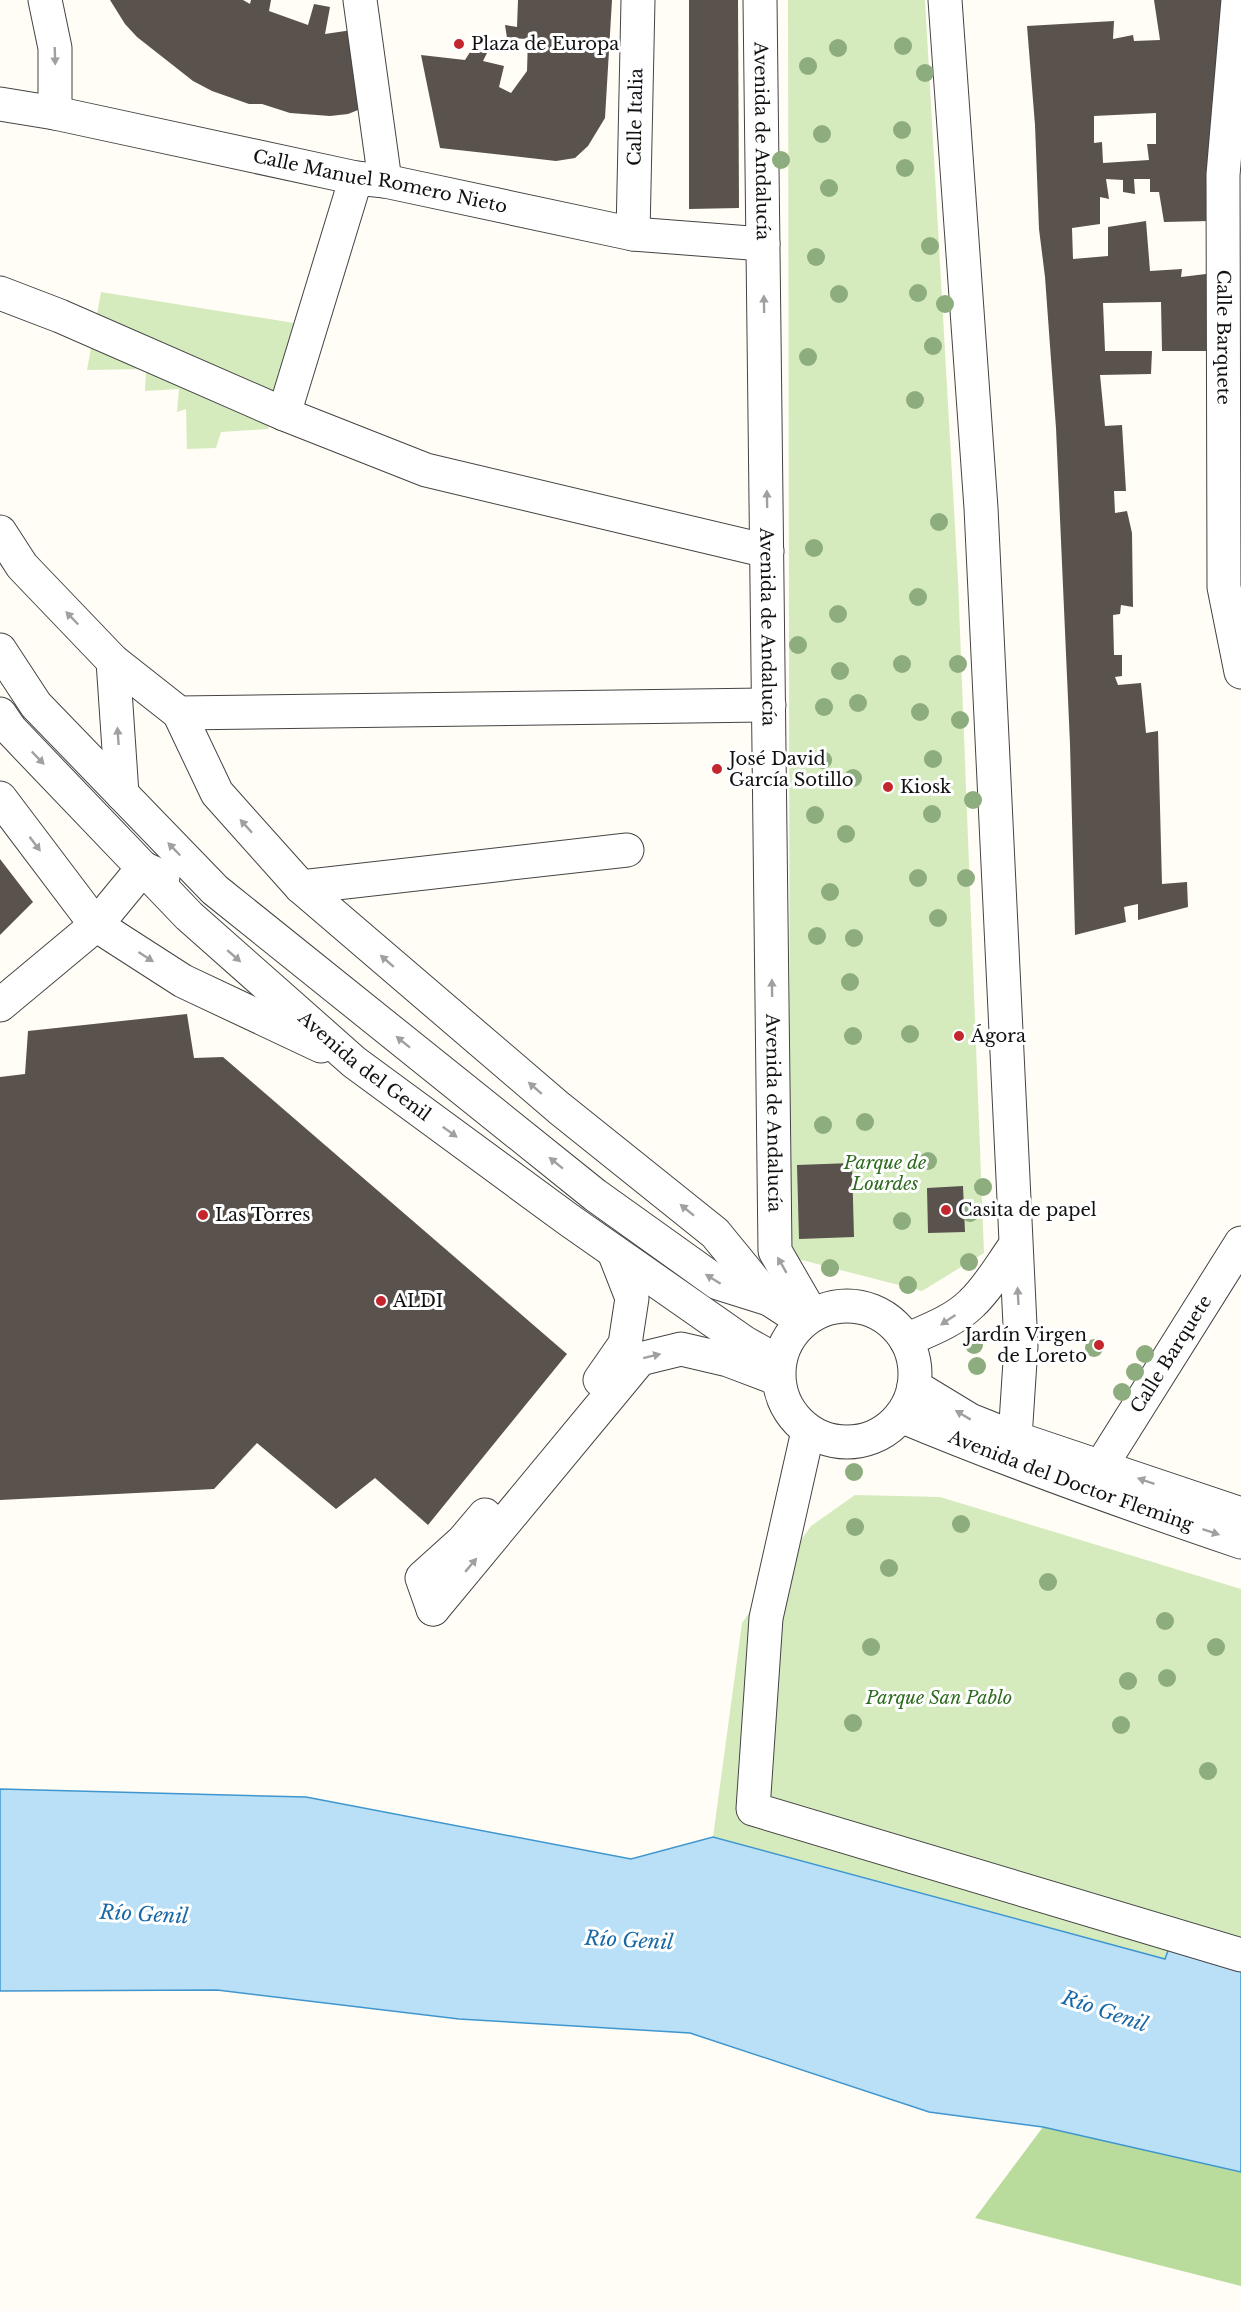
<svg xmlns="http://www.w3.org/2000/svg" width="1241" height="2311" viewBox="0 0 1241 2311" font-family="'Libre Baskerville',serif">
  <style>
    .green { fill: #d5ebbd }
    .forest { fill: #b9dc9c }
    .water { fill: #b9e0f7; stroke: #3f96cf; stroke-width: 1.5 }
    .building { fill: #5a524d; fill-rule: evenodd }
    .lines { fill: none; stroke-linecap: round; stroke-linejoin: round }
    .minor-casing { stroke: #444; stroke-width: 35 }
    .minor { stroke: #fff; stroke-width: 33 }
    .tree { fill: #8dad7f }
    .oneway { fill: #a0a0a0 }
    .poi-dot { fill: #c4262e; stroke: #fff; stroke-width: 2 }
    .labels { text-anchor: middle; stroke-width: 6; stroke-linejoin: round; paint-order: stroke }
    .poi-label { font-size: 18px; fill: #111; stroke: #fff; text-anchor: start }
    .street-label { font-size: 18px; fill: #111; stroke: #fff }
    .park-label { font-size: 18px; font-style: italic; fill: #2f6b1f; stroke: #fff }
    .water-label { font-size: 20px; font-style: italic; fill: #1768a6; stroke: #fff }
  </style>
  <rect width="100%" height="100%" fill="#fffdf5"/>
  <g class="green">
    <polygon points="788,0 925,0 958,580 984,1253 922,1291 790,1257"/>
    <polygon points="101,292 294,323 268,429 221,432 216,448 187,449 186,409 177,412 179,389 145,391 146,369 87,370"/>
    <polygon points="855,1495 940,1497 1241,1589 1241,1965 1170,1945 1165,1959 713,1837 742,1623 811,1526"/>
  </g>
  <polygon class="forest" points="1043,2127 1241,2172 1241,2286 975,2218"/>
  <polygon class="water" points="0,1789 306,1797 631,1859 713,1837 1165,1959 1170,1945 1241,1965 1241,2172 1043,2127 929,2112 690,2033 459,2019 217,1990 0,1991"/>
  <g class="building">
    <polygon points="110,0 243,0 250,4 251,0 271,0 269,11 308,25 314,4 330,7 325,34 352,30 363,108 348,114 330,116 290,113 262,104 249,104 212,91 193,81 137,37 125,24"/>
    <polygon points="518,0 612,0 605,118 588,146 575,158 556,161 440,148 421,55 465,60 472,49 487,53 483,61 504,66 499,87 511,93 527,71 528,39 507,38 505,25 517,27"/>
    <polygon points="689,0 738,0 739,208 689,209"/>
    <path d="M1154 0H1228L1209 221 1164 222 1159 192H1150V179H1134L1135 194 1123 192V180L1106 179 1109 199 1100 197V224L1072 228 1073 259 1108 256V227L1146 221 1150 271 1182 269 1181 277 1206 274V351H1162L1161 302 1103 303 1105 351H1152L1151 374 1100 375 1105 426 1122 425 1126 491H1114L1115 513 1127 511 1132 533 1133 607 1121 605 1120 614 1113 615 1114 655H1122V676L1115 677 1118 685 1141 683 1146 733 1158 731 1162 884 1187 882 1188 907 1138 920V904L1124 907 1126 922 1075 935 1070 744 1056 428 1045 277 1039 229 1035 125 1027 26 1114 21 1113 39 1133 35 1134 41 1160 40ZM1156 113V144H1147L1149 160 1103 163 1102 142 1094 143V116Z"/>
    <polygon points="0,859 33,902 0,935"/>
    <polygon points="187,1014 194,1058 223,1057 567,1354 428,1525 375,1478 336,1509 257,1443 214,1489 0,1500 0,1077 25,1074 28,1031"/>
    <polygon points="852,1163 854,1237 799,1239 797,1165"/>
    <polygon points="963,1186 965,1232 928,1233 927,1188"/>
  </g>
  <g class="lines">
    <g class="minor-casing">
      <g id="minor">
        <polyline points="45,0 55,48 55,113"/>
        <polyline points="360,0 385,181"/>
        <path id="s1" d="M760 0 775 1251 812 1315"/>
        <polyline points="945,0 981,508 1021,1346 1015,1438"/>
        <path id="s2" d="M1238 0 1223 175 1224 587 1241 672"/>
        <path id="s3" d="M0 104 55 113 356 178 385 181 633 234 763 244"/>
        <path id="s4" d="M633 234 638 0"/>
        <polyline points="0,293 60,316 284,414 426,470 767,551"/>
        <polyline points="284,414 356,178"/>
        <polyline points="0,532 22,566 113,661 179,713 769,705"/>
        <polyline points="0,650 36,705 215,890 595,1195 718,1283 769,1299 803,1321"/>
        <polyline points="113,661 122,794"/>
        <polyline points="179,713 217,793 301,887 559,1108 715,1233 769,1299"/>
        <path id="s5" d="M0 714 11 730 189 916 354 1062 569 1220 745 1343 779 1362"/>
        <polyline points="0,798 96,925 183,981 321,1046"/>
        <polyline points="301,887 627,850"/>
        <polyline points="0,1005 96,925 143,868 163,877"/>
        <circle cx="847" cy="1374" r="68"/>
        <path d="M906 1340C929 1330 954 1321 972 1303 989 1287 1001 1265 1015 1246"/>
        <polyline points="600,1380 625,1344 632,1298 614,1252"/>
        <polyline points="914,1386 970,1420 1015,1438 1241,1514"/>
        <path id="s6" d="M901 1416C1013 1463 1126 1503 1241 1542"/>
        <polyline points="808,1431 766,1618 753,1809 1241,1955"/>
        <path id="s7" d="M1101 1466 1241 1243"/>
        <polyline points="433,1609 640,1359 681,1349 728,1360 770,1376"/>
        <polyline points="433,1609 422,1578 463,1541 485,1515"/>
      </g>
    </g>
    <use href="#minor" class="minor"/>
  </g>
  <g class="tree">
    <circle cx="903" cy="46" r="9"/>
    <circle cx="838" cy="48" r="9"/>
    <circle cx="808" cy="66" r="9"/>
    <circle cx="925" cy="73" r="9"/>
    <circle cx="902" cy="130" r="9"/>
    <circle cx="822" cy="134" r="9"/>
    <circle cx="781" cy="160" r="9"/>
    <circle cx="905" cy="168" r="9"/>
    <circle cx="829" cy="188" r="9"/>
    <circle cx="930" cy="246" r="9"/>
    <circle cx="816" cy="257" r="9"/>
    <circle cx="918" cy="293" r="9"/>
    <circle cx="839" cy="294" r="9"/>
    <circle cx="945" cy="304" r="9"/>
    <circle cx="933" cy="346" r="9"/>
    <circle cx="808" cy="357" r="9"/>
    <circle cx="915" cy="400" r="9"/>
    <circle cx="939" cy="522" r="9"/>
    <circle cx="814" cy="548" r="9"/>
    <circle cx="918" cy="597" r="9"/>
    <circle cx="838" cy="614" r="9"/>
    <circle cx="798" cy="645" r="9"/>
    <circle cx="902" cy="664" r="9"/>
    <circle cx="958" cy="664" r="9"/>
    <circle cx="840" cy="671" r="9"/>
    <circle cx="858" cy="703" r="9"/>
    <circle cx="824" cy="707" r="9"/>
    <circle cx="920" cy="712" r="9"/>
    <circle cx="960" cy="720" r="9"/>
    <circle cx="933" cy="759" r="9"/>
    <circle cx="823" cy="760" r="9"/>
    <circle cx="853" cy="778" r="9"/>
    <circle cx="973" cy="800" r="9"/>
    <circle cx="932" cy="814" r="9"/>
    <circle cx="815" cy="815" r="9"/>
    <circle cx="846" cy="834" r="9"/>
    <circle cx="918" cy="878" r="9"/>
    <circle cx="966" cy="878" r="9"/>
    <circle cx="830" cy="892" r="9"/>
    <circle cx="938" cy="918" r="9"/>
    <circle cx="817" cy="936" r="9"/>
    <circle cx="854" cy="938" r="9"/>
    <circle cx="850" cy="982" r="9"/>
    <circle cx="910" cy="1034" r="9"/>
    <circle cx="853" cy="1036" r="9"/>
    <circle cx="865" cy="1122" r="9"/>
    <circle cx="823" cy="1125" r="9"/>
    <circle cx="928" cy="1161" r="9"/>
    <circle cx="983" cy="1187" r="9"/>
    <circle cx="970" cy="1213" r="9"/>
    <circle cx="902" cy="1221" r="9"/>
    <circle cx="969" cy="1262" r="9"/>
    <circle cx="830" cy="1268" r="9"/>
    <circle cx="908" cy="1285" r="9"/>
    <circle cx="974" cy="1345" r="9"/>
    <circle cx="1094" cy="1348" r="9"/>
    <circle cx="1145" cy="1354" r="9"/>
    <circle cx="977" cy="1366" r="9"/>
    <circle cx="1135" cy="1372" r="9"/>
    <circle cx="1122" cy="1392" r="9"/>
    <circle cx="854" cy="1472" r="9"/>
    <circle cx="961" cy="1524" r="9"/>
    <circle cx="855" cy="1527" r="9"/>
    <circle cx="889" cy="1568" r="9"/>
    <circle cx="1048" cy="1582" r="9"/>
    <circle cx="1165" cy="1621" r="9"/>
    <circle cx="871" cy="1647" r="9"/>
    <circle cx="1216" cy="1647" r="9"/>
    <circle cx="1167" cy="1678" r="9"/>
    <circle cx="1128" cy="1681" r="9"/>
    <circle cx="853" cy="1723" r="9"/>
    <circle cx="1121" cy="1725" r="9"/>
    <circle cx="1208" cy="1771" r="9"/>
  </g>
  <defs><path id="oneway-solid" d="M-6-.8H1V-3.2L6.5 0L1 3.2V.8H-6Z" transform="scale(1.5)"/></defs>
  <g class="oneway">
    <use href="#oneway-solid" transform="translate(55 56) rotate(88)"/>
    <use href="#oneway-solid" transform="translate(764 304) rotate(-91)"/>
    <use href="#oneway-solid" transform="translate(767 499) rotate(-91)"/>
    <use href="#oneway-solid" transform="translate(72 618) rotate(-134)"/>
    <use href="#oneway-solid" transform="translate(118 736) rotate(-94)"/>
    <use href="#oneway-solid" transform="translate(38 758) rotate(46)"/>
    <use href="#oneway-solid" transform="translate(246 826) rotate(-132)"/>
    <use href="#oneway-solid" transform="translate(35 844) rotate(53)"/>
    <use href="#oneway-solid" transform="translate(174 849) rotate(-134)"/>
    <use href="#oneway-solid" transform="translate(234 956) rotate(41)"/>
    <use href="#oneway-solid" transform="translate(146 957) rotate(33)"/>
    <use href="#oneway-solid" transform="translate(387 961) rotate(-139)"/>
    <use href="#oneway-solid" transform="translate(772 988) rotate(-91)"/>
    <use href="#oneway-solid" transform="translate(403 1042) rotate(-141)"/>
    <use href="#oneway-solid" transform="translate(535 1088) rotate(-139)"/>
    <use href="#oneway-solid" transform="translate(450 1132) rotate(36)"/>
    <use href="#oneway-solid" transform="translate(556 1163) rotate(-141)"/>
    <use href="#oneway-solid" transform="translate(687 1210) rotate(-141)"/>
    <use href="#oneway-solid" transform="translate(782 1265) rotate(-120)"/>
    <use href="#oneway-solid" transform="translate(713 1279) rotate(-148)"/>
    <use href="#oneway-solid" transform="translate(1018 1296) rotate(-93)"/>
    <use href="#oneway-solid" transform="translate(948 1320) rotate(146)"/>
    <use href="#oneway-solid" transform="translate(652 1356) rotate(-14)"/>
    <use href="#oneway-solid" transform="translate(963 1415) rotate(-149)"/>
    <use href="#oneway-solid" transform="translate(1146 1481) rotate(-161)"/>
    <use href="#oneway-solid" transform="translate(1211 1532) rotate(18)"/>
    <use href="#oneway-solid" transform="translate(471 1565) rotate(-50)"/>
  </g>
  <g class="poi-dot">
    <circle cx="459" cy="44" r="6"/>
    <circle cx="717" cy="769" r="6"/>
    <circle cx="888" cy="787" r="6"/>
    <circle cx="959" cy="1036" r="6"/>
    <circle cx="946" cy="1210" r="6"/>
    <circle cx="203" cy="1215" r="6"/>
    <circle cx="381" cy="1301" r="6"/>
    <circle cx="1099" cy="1345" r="6"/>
  </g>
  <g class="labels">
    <g class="poi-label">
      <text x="471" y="50">Plaza de Europa</text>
      <text x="729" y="765">José David<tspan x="729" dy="21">García Sotillo</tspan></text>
      <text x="900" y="793">Kiosk</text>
      <text x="971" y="1042">Ágora</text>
      <text x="958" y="1216">Casita de papel</text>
      <text x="215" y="1221">Las Torres</text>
      <text x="393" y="1307">ALDI</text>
      <text x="1087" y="1341" text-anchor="end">Jardín Virgen<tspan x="1087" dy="21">de Loreto</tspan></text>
    </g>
    <g class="street-label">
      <text dy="6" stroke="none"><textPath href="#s4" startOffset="117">Calle Italia</textPath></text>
      <text dy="6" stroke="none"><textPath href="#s1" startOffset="141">Avenida de Andalucía</textPath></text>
      <text dy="6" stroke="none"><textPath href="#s3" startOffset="388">Calle Manuel Romero Nieto</textPath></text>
      <text dy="6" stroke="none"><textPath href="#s2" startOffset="338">Calle Barquete</textPath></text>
      <text dy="6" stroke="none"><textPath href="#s1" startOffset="627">Avenida de Andalucía</textPath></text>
      <text dy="6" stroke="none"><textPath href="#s5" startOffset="508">Avenida del Genil</textPath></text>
      <text dy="6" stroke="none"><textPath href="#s1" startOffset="1113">Avenida de Andalucía</textPath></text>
      <text dy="6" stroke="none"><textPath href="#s7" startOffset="132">Calle Barquete</textPath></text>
      <text dy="6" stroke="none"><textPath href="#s6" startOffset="182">Avenida del Doctor Fleming</textPath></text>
    </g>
    <g class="park-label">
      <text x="885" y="1169">Parque de<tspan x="885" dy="21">Lourdes</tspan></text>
      <text x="939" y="1704">Parque San Pablo</text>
    </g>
    <g class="water-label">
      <text transform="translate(144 1914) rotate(3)" y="7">Río Genil</text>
      <text transform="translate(629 1940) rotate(3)" y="7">Río Genil</text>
      <text transform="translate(1105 2011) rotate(19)" y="7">Río Genil</text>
    </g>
  </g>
</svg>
